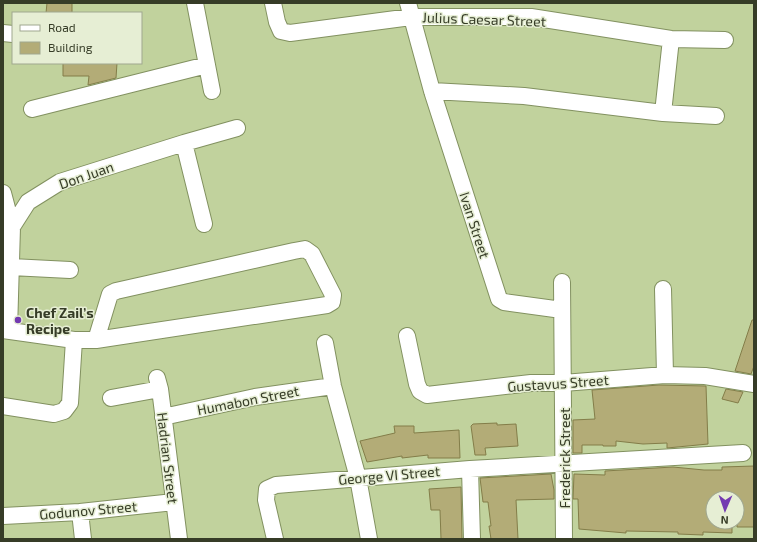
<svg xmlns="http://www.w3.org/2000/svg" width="757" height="542" font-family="'Exo 2',sans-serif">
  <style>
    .building { fill: #b3ac77; stroke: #837d49 }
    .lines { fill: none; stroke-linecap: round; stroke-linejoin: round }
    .minor-casing { stroke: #829160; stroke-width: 18 }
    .minor { stroke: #fff; stroke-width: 16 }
    .poi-dot { fill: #733ab1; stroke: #e6eed4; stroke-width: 1.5 }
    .labels { text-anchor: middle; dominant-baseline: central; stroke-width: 3; stroke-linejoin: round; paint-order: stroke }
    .street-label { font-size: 14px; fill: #363c27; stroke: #e6eed4 }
    .poi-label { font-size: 14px; font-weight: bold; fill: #363c27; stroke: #e6eed4; text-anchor: start }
  </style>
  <rect width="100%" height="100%" fill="#c1d29d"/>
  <path class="building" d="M 47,3 L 72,3 L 72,13 L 46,13 Z
    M 63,63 L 117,63 L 116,78 L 88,85 L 89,76 L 63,76 Z
    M 752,320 L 754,320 L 754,366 L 751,374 L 735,371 Z
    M 659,385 L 706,386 L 708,444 L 667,448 L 667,443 L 643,444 L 616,441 L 616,446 L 603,446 L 603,445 L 582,445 L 582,453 L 573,453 L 573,420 L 595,419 L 592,390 Z
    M 726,389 L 743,392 L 738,403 L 722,399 Z
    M 497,423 L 497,425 L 516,424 L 518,446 L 485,448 L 486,455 L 475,455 L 471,426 L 473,424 Z
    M 394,426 L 414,426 L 414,433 L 459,430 L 460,458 L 428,458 L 428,455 L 402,458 L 402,456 L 367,462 L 360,441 L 395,433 Z
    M 754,466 L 754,527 L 737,527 L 737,498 L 713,498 L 713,522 L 732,522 L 732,533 L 703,532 L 703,535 L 678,534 L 678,532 L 626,531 L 626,533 L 579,529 L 578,499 L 573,499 L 574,474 L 605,475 L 605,471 L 673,467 L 704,470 L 722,470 L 722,467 Z
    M 551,474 L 554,490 L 554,499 L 516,500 L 518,539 L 491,539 L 489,526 L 491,526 L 488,502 L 483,502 L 480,478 Z
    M 461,487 L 462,539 L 441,539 L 440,510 L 431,510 L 429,489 Z"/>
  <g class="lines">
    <g class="minor-casing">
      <path id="minor" d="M 195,3 L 212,91
        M 273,3 L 277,22 L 281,31 L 290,33 L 411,17 L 531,17 L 671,39 L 725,40
        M 408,3 L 432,91 L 499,299 L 504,302 L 562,310
        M 3,33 L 13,34
        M 432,91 L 524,96 L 663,113 L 716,116
        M 32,109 L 207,65
        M 663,113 L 671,39
        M 184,143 L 204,224
        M 3,193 L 12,227 L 9,331
        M 12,227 L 28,202 L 60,182 L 184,143 L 237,128
        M 11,267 L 70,270
        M 562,282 L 564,539
        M 663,289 L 665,375
        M 3,330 L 74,340 L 96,340 L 327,305 L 332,302 L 333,295 L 312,254 L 305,249 L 294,251 L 116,291 L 110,294 L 96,340
        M 407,336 L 417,384 L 420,391 L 427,395 L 531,383 L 563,383 L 665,375 L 705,376 L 754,384
        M 325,343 L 333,386 L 358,478 L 369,539
        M 157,378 L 160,389 L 179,539
        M 111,398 L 160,389
        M 3,406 L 54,414 L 64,411 L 70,403 L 74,340
        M 163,417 L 255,397 L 333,386
        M 470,469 L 472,539
        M 80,512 L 83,539
        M 3,516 L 80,512 L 174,502
        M 275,539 L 266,500 L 267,489 L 276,485 L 470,469 L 743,453"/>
    </g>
    <use href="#minor" class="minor"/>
  </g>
  <circle class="poi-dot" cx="18" cy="320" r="4"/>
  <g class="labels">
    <g class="street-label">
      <text transform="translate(484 19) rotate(2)">Julius Caesar Street</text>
      <text transform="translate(86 175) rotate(-19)">Don Juan</text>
      <text transform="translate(475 225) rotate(72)">Ivan Street</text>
      <text transform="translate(558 383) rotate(-4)">Gustavus Street</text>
      <text transform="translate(248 400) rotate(-11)">Humabon Street</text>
      <text transform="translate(168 458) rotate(83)">Hadrian Street</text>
      <text transform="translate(564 458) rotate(-90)">Frederick Street</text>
      <text transform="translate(389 475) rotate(-5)">George VI Street</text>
      <text transform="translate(88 510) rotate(-5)">Godunov Street</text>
    </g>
    <g class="poi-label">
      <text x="26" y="312">Chef Zail’s<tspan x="26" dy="16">Recipe</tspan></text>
    </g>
  </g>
  <rect width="757" height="542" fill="none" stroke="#363c27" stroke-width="8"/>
  <rect x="12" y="12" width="130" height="52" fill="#e6eed4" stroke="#a0a78f"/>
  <rect x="20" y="25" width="20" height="6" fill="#ffffff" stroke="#a0a78f"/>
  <text x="48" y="32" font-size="12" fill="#363c27">Road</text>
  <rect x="20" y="42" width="20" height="12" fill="#b3ac77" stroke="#a0a78f"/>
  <text x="48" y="52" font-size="12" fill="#363c27">Building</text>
  <g transform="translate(725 510) rotate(182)"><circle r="19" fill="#e6eed4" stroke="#a0a78f"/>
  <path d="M0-3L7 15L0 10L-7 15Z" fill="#733ab1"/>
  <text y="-6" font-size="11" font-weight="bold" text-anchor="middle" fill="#363c27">N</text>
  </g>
</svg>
